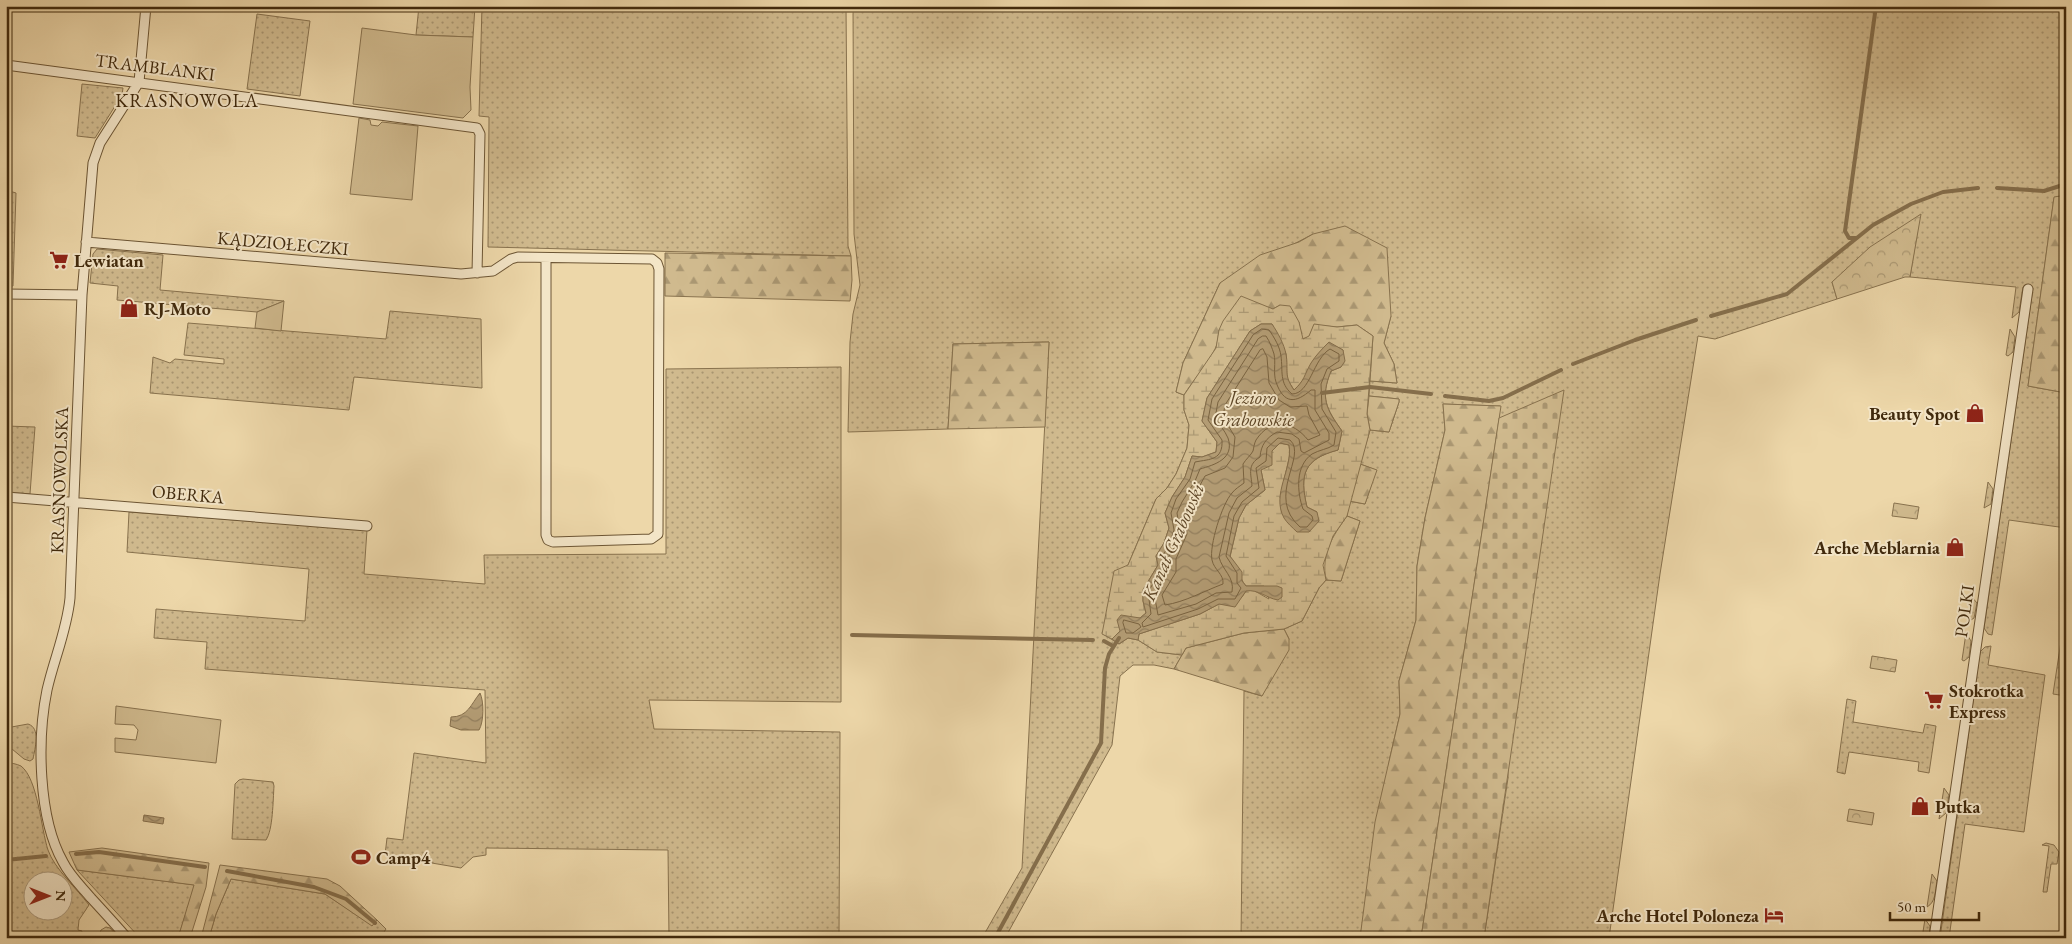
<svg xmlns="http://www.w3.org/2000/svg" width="2072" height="944" font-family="'EB Garamond',serif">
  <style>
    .grass { fill: url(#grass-dots); stroke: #88724e; fill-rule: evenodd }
    .forest { fill: url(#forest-firs); stroke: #88724e }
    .wetland { fill: url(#wetland-marsh); stroke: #88724e }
    .cemetery { fill: url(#cemetery-stones); stroke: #88724e }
    .park { fill: url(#park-crowns); stroke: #88724e }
    .garden { fill: #d0ba8e; stroke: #88724e }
    .water { fill: url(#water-waves); stroke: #856e4b }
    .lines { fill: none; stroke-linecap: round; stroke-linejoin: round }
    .shore { stroke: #7a6340; stroke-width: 1 }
    .stream { stroke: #856e4b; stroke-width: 4 }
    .street-casing { stroke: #6c5534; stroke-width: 11 }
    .street { stroke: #f3e5c7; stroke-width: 9 }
    .labels { text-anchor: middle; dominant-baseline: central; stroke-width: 4; stroke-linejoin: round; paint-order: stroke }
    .street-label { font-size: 18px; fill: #412a0d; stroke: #f3e5c7 }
    .poi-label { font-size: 18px; font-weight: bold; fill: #412a0d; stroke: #f3e5c7; text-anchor: start }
    .neighbourhood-label { font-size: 19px; letter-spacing: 1px; fill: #412a0d; stroke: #f3e5c7 }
    .water-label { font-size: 19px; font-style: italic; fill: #5e4627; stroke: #f3e5c7 }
  </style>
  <defs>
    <pattern id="grass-dots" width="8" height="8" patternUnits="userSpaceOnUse" patternTransform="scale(1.25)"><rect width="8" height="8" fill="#d0ba8e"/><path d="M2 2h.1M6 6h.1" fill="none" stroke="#aa9772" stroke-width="1.8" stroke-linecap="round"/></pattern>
    <pattern id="forest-firs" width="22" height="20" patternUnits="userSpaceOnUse" patternTransform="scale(1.25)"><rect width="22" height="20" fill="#d0ba8e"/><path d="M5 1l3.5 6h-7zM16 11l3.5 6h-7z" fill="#aa9772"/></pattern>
    <pattern id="wetland-marsh" width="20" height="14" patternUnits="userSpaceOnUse" patternTransform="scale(1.25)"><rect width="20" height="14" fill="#d0ba8e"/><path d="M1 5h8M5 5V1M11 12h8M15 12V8" fill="none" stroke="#aa9772"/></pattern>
    <pattern id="cemetery-stones" width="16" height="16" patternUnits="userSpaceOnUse" patternTransform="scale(1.25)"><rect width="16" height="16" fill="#d0ba8e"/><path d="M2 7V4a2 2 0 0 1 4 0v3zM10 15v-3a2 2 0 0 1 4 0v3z" fill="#aa9772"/></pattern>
    <pattern id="park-crowns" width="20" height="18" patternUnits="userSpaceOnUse" patternTransform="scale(1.25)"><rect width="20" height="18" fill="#d0ba8e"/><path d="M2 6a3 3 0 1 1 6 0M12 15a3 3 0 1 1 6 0" fill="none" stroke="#aa9772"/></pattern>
    <pattern id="water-waves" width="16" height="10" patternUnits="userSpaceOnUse" patternTransform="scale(1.25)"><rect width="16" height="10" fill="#b39c74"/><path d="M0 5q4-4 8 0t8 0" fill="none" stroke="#937f5e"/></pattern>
  </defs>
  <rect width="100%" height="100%" fill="#edd7a9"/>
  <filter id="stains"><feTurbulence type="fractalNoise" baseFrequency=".004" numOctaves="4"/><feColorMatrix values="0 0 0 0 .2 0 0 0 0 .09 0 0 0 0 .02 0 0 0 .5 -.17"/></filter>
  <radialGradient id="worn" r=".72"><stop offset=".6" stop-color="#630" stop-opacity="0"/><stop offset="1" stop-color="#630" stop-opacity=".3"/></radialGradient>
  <path class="grass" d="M 419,6 L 475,6 L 473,37 L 416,35 Z
    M 482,6 L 846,6 L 848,246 L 851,256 L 488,247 L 489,117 L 479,116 Z
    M 853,6 L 2045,6 L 2066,9 L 2066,130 L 2060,172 L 2066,172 L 2066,195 L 2054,198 L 2028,386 L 2066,393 L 2066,528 L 2009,520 L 1992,635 L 1988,634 L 1984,628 L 2033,288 L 2023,287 L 2019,312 L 2012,318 L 2016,287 L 1910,277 L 1920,215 L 1832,282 L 1837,299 L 1715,339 L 1698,336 L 1660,574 L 1609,938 L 1484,938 L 1508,778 L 1504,420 L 1499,418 L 1500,406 L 1443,404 L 1445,430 L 1425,518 L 1417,566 L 1416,620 L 1399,681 L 1400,714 L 1390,757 L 1360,938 L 1241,938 L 1244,691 L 1262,696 L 1289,639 L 1284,629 L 1302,621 L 1319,588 L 1326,580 L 1341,581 L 1360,521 L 1347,516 L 1349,501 L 1365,504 L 1376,470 L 1360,464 L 1370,430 L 1389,432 L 1399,402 L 1399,399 L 1369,396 L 1370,381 L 1397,383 L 1394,364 L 1384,343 L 1391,316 L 1313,234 L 1220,283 L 1183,363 L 1176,392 L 1184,395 L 1184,410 L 1189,425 L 1187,448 L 1176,474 L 1167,488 L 1156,499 L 1128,565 L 1103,634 L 1119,644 L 1128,638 L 1138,640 L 1157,652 L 1182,655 L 1174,669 L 1154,665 L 1133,665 L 1120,676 L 1112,745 L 1005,938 L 982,938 L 1022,868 L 1049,342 L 953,344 L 948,429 L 848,432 L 850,342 L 853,314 L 860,285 L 854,234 Z
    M 257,14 L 310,21 L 300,96 L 247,89 Z
    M 82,84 L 123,88 L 122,95 L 95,138 L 77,136 Z
    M 6,190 L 16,193 L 13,286 L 6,286 Z
    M 97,249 L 163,255 L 160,290 L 284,301 L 257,312 L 117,300 L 118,286 L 90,283 L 93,254 Z
    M 390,311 L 481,319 L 482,388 L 354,377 L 349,410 L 150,393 L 153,357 L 170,363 L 175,359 L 224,364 L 224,359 L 184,355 L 188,323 L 386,339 Z
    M 2010,329 L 2015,337 L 2013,352 L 2008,356 L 2006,355 Z
    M 841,367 L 841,702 L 649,700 L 654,729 L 840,732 L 839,938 L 669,938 L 668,850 L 486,848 L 486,855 L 473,857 L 461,868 L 385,855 L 387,838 L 403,840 L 414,753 L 486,763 L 485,690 L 205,669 L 207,642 L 154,638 L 156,609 L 305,621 L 309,569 L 127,552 L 129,512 L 367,530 L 364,574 L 485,584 L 484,555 L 666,554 L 666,369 Z
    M 6,426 L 35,427 L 30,494 L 6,492 Z
    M 1988,482 L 1993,489 L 1991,504 L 1984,508 Z
    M 1971,596 L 1977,603 L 1974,618 L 1968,622 Z
    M 2066,608 L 2066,696 L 2053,694 Z
    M 1966,633 L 1971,641 L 1969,657 L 1964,661 L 1962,660 Z
    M 1991,646 L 1988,665 L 2045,675 L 2024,832 L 1965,824 L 1949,938 L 1940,938 L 1980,652 L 1985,647 Z
    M 1847,699 L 1856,701 L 1853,722 L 1923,733 L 1925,724 L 1936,726 L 1929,773 L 1918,771 L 1919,762 L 1849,752 L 1845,774 L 1837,772 Z
    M 28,724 C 41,728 35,748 33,759 L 30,761 L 24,759 L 6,744 L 6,728 Z
    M 6,762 C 11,763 17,764 21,766 C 38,779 41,829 48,850 C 54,868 77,889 89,905 L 79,920 L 78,930 L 82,931 L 81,938 L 6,938 L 6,920 L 9,914 L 6,908 ZM 32,882 L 62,882 L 62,912 L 32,912 Z
    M 243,779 L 273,782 L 274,786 C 273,800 273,830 266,840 L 232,839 L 235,784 L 239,780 Z
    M 1944,788 L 1949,795 L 1946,813 L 1939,819 Z
    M 2046,843 L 2054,845 L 2059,852 L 2057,864 L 2051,864 L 2047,892 L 2043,892 L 2049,846 L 2042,845 Z
    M 77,870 L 195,885 L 178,938 L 140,938 Z
    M 1932,874 L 1937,881 C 1935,891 1936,902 1927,907 Z
    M 231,879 L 325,894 L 372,925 L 377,920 L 386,929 L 380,938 L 209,938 L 216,914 Z
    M 1925,919 L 1930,926 L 1929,938 L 1922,938 Z
    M 106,927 L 110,928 L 119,938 L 98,938 L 101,930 Z"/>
  <path class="forest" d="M 2066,130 L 2066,172 L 2060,173 Z
    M 2066,195 L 2066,393 L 2028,386 L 2054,197 Z
    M 1345,226 L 1387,248 L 1391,316 L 1384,343 L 1394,364 L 1397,383 L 1370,381 L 1373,336 L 1357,325 L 1337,327 L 1314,325 L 1309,337 L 1302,339 L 1299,322 L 1280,305 L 1273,309 L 1257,304 L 1219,330 C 1218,336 1218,344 1215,349 C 1207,366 1193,380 1184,395 L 1176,392 L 1183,363 L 1220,283 L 1260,255 L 1299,242 L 1313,234 Z
    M 665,253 L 851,256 L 852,280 L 850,301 L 665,296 Z
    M 1049,342 L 1045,427 L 948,429 L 953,344 Z
    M 1369,396 L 1399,399 L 1399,402 L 1389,432 L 1370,430 L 1367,414 Z
    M 1443,404 L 1501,406 L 1421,938 L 1360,938 L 1375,822 L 1400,714 L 1399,681 L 1416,620 L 1417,566 L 1425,518 L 1445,430 Z
    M 1360,464 L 1377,470 L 1365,504 L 1349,501 Z
    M 1347,516 L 1360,521 L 1341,581 L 1326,580 C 1321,554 1332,537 1347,516 Z
    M 1284,629 L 1289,639 L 1289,650 L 1262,696 L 1174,669 L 1186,648 L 1244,633 Z
    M 102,848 L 209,863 L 206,887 L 190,938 L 178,938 L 194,885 L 77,870 L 69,852 Z
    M 220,865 L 327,879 L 340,886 L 377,920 L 372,926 L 325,894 L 231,879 L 216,914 L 209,938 L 201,938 Z"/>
  <path class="wetland" d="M 1241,296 L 1273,309 L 1280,305 L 1290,306 L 1299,322 L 1303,339 L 1309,336 L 1314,324 L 1337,327 L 1357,325 L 1373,336 L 1367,414 L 1370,430 L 1347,516 L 1333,536 L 1323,565 L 1326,580 L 1319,588 L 1302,621 L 1284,629 L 1244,633 L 1186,648 L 1182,655 L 1157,652 L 1138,640 L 1139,634 L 1200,614 L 1219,604 L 1228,604 L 1242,597 L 1246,591 L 1253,590 L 1269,599 L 1264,586 L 1246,586 C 1239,578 1238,566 1230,557 L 1239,518 L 1246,505 L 1265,490 L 1261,470 L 1272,451 L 1280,443 L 1289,445 L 1290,454 L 1280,498 L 1317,512 L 1307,507 C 1299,474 1304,459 1338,450 L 1342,431 C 1326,408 1320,398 1331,371 L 1341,367 L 1343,350 L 1329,343 C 1310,359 1311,375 1294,390 L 1287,379 L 1286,354 L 1272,324 L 1261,324 L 1250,331 L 1207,398 L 1202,421 L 1217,442 L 1216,452 L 1202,457 L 1192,456 L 1185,477 L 1172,497 L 1165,513 L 1169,528 L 1164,543 L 1156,556 L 1158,565 L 1143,590 L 1143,601 L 1146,613 L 1140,618 L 1135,619 L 1112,639 L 1102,634 L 1114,571 L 1128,565 L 1156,499 L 1167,488 L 1176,474 L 1187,448 L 1189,425 L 1184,410 L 1184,395 L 1216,348 L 1219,330 L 1223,321 Z"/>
  <path class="cemetery" d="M 1564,390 L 1484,938 L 1421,938 L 1499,418 Z"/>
  <path class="park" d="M 1921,214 L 1910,277 L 1905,277 L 1837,299 L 1832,282 L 1870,247 Z
    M 1894,503 L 1919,507 L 1917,519 L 1892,516 Z
    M 1872,656 L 1897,660 L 1895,672 L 1870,668 Z
    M 1849,809 L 1874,813 L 1872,825 L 1847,821 Z"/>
  <path class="garden" d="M 362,28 L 416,35 L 473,37 L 470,87 L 471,110 L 463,118 L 353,104 Z
    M 359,118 L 370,120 L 371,125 L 378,126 L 382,122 L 418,126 L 412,200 L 350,194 Z
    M 284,301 L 281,331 L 255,328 L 257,312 Z
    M 116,706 L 221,720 L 216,763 L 115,752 L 115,738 L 136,740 L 138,730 L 134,725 L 115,724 Z"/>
  <path class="water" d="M 1261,324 L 1272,324 C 1278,333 1284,344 1286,354 C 1289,371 1283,374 1294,390 C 1305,380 1304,375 1311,363 C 1316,355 1322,349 1329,342 L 1343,350 L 1345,361 L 1341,367 L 1331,371 C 1320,398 1326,409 1342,431 L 1338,450 C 1304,459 1299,474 1307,507 L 1317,512 L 1319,521 L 1309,532 L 1297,532 C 1293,528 1287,523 1284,518 C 1271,494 1293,469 1289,445 L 1280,443 L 1272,451 L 1272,465 L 1261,470 L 1265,490 L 1246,505 L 1239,518 L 1230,556 L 1242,572 L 1242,581 L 1246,586 L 1277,586 L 1282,588 L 1282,597 L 1278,600 C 1266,598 1258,589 1246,591 L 1235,607 L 1219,604 L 1200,614 L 1139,634 L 1138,640 L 1128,638 L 1119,644 L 1112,639 L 1120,631 L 1117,620 L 1121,615 L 1140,618 L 1146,613 L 1143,601 L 1143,590 L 1158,565 L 1156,556 L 1164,543 L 1169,528 L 1165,513 L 1172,497 L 1185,477 L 1192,456 L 1202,457 L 1216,452 L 1217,442 L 1202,421 L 1207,398 L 1250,331 Z
    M 480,693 C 484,701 484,722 479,730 L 461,730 L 450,726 L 451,717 C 468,717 471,704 480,693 Z
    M 144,815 L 164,818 L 163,824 L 143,821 Z"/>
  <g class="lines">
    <path class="shore" d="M 1262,329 L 1269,330 C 1274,337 1280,347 1281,356 C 1283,371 1279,383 1292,394 C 1310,394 1313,359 1330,349 L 1339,354 L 1339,361 L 1327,369 L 1321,384 L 1322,409 L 1336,432 L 1334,445 C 1328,449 1319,450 1312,454 C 1295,466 1297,492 1303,509 L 1312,516 L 1313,520 L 1307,527 L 1300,527 C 1265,496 1308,456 1290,440 L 1278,438 L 1267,448 L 1266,461 L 1256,468 L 1259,488 L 1242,502 L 1234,516 L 1226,556 L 1237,573 L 1237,583 L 1241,588 L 1235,599 L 1218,599 L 1198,609 L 1143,627 L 1142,623 L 1151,614 L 1148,592 L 1163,567 L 1162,557 L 1169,545 L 1174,530 L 1171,513 L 1176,499 L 1190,479 L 1195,462 C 1211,459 1223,460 1222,440 L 1208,420 L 1212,399 L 1253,335 Z
      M 1263,336 L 1266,336 C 1270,342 1272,348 1274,354 C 1276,363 1273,373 1276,382 C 1284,405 1296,403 1311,390 L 1315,390 L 1315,410 L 1329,433 L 1329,440 L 1304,453 L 1301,451 L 1299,439 L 1292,434 L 1277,432 C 1266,438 1261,445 1260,457 C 1247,465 1251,473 1252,486 L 1237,498 L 1229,513 L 1219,557 C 1222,570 1235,577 1232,592 L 1216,593 L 1196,604 L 1158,615 L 1154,593 L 1169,569 L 1168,558 L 1174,548 L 1180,531 L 1177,513 L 1182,502 L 1195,481 L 1200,469 C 1214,465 1235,459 1228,438 C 1225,431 1219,424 1215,418 L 1218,402 L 1258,339 Z
      M 1263,349 L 1267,357 L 1269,383 L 1279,400 L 1290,407 L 1307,406 L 1309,415 L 1320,435 L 1308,440 C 1293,421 1271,417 1256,440 C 1254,444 1254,447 1253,451 C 1251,455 1246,459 1243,464 L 1244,483 C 1240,486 1235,489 1232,493 C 1222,504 1209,546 1212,560 C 1214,570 1224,574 1223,584 C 1204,591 1185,602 1165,605 L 1162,595 L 1176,572 L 1176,559 L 1187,534 L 1185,513 L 1205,476 L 1225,468 L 1233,457 L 1235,437 L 1223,417 L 1225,405 L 1260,350 Z
      M 1124,620 L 1139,624 L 1141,627 L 1133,633 L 1126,633 L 1123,623 Z"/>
    <path class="stream" d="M 1997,188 L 2044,191 L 2066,184
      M 1856,238 L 1849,238 L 1845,231 L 1876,6
      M 1711,316 L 1787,294 L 1873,225 L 1911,204 L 1943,192 L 1978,188
      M 1573,364 L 1635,340 L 1696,320
      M 1322,393 L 1370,387 L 1431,394
      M 1445,396 L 1489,401 L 1503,398 L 1561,370
      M 852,635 L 1093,640
      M 1104,641 L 1113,646
      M 76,854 L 99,852 L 205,867
      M 6,860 L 46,856
      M 227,871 L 314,887 L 346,899 L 375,923
      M 995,938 L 1101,743 L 1105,668 L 1109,654 L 1119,638"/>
    <g class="street-casing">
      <path id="street" d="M 6,65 L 477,128 L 480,134 L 477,273
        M 86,242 L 461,274 L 493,271 L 511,259 L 518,257 L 652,259 L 657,263 L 659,269 L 658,534 L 651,539 L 553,542 L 548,540 L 546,535 L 546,258
        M 6,294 L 82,295
        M 6,497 L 367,526
        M 127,938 C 115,924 103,911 91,898 C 81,886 70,876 63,862 C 38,818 37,739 47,690 C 54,659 67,630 70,598 L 82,295 L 93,163 L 100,143 L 139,82 L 146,6
        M 1934,938 L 2028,289"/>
    </g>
    <use href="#street" class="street"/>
  </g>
  <defs>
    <g id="supermarket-bare" transform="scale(1.5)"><path d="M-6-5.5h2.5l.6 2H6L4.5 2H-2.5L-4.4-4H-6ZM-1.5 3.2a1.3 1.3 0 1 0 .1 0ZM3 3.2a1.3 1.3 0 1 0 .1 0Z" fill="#8f2418" stroke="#f3e5c7" stroke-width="2.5" paint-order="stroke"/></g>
    <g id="shop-bare" transform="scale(1.5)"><path d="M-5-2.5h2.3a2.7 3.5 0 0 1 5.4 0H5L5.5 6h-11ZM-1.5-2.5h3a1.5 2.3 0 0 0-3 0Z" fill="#8f2418" stroke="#f3e5c7" stroke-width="2.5" paint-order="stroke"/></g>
    <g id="stadium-bare" transform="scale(1.5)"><path d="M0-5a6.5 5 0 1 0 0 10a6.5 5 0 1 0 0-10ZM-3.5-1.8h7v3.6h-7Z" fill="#8f2418" stroke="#f3e5c7" stroke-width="2.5" paint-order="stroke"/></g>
    <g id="hotel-bare" transform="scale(1.5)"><path d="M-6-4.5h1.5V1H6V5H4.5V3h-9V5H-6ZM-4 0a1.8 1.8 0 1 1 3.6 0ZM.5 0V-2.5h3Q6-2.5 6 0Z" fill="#8f2418" stroke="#f3e5c7" stroke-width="2.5" paint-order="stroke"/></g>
  </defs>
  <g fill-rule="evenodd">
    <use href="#supermarket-bare" x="59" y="260"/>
    <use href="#shop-bare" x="129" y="308"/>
    <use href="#shop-bare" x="1975" y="413"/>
    <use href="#shop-bare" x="1955" y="547"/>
    <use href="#supermarket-bare" x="1934" y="700"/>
    <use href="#shop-bare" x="1920" y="806"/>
    <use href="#stadium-bare" x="361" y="857"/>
    <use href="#hotel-bare" x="1774" y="915"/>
  </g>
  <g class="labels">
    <g class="street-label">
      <text transform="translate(155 67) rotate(7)">TRAMBLANKI</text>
      <text transform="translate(283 243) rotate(5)">KĄDZIOŁECZKI</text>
      <text transform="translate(59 480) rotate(-88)">KRASNOWOLSKA</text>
      <text transform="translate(188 494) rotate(5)">OBERKA</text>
      <text transform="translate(1964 611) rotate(-82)">POLKI</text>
    </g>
    <g class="poi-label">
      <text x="74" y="260">Lewiatan</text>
      <text x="144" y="308">RJ-Moto</text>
      <text x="1960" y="413" text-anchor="end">Beauty Spot</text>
      <text x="1940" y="547" text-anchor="end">Arche Meblarnia</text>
      <text x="1949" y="690">Stokrotka<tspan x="1949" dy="21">Express</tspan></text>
      <text x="1935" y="806">Putka</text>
      <text x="376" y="857">Camp4</text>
      <text x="1759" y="915" text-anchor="end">Arche Hotel Poloneza</text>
    </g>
    <g class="neighbourhood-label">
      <text x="187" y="100">KRASNOWOLA</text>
    </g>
    <g class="water-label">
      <text x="1253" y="397">Jezioro<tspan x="1253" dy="22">Grabowskie</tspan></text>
      <text transform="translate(1173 542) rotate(-66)">Kanał Grabowski</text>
    </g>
  </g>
  <rect width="2072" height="944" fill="none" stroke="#edd7a9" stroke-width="25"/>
  <rect x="8" y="8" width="2057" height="929" fill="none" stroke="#412a0d" stroke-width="2.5"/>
  <rect x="12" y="12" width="2047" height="919" fill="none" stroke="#412a0d"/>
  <g transform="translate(48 896) rotate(90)"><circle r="24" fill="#f3e5c7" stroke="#ac9a7d"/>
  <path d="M0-4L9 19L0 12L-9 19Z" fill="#8f2418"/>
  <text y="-8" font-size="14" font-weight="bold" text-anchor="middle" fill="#412a0d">N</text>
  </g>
  <path d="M1890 912v8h89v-8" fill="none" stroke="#412a0d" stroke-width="2.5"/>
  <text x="1897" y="912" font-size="15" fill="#412a0d" stroke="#f3e5c7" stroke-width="4" paint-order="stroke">50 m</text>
  <rect width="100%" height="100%" filter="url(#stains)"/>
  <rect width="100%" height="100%" fill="url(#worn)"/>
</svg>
